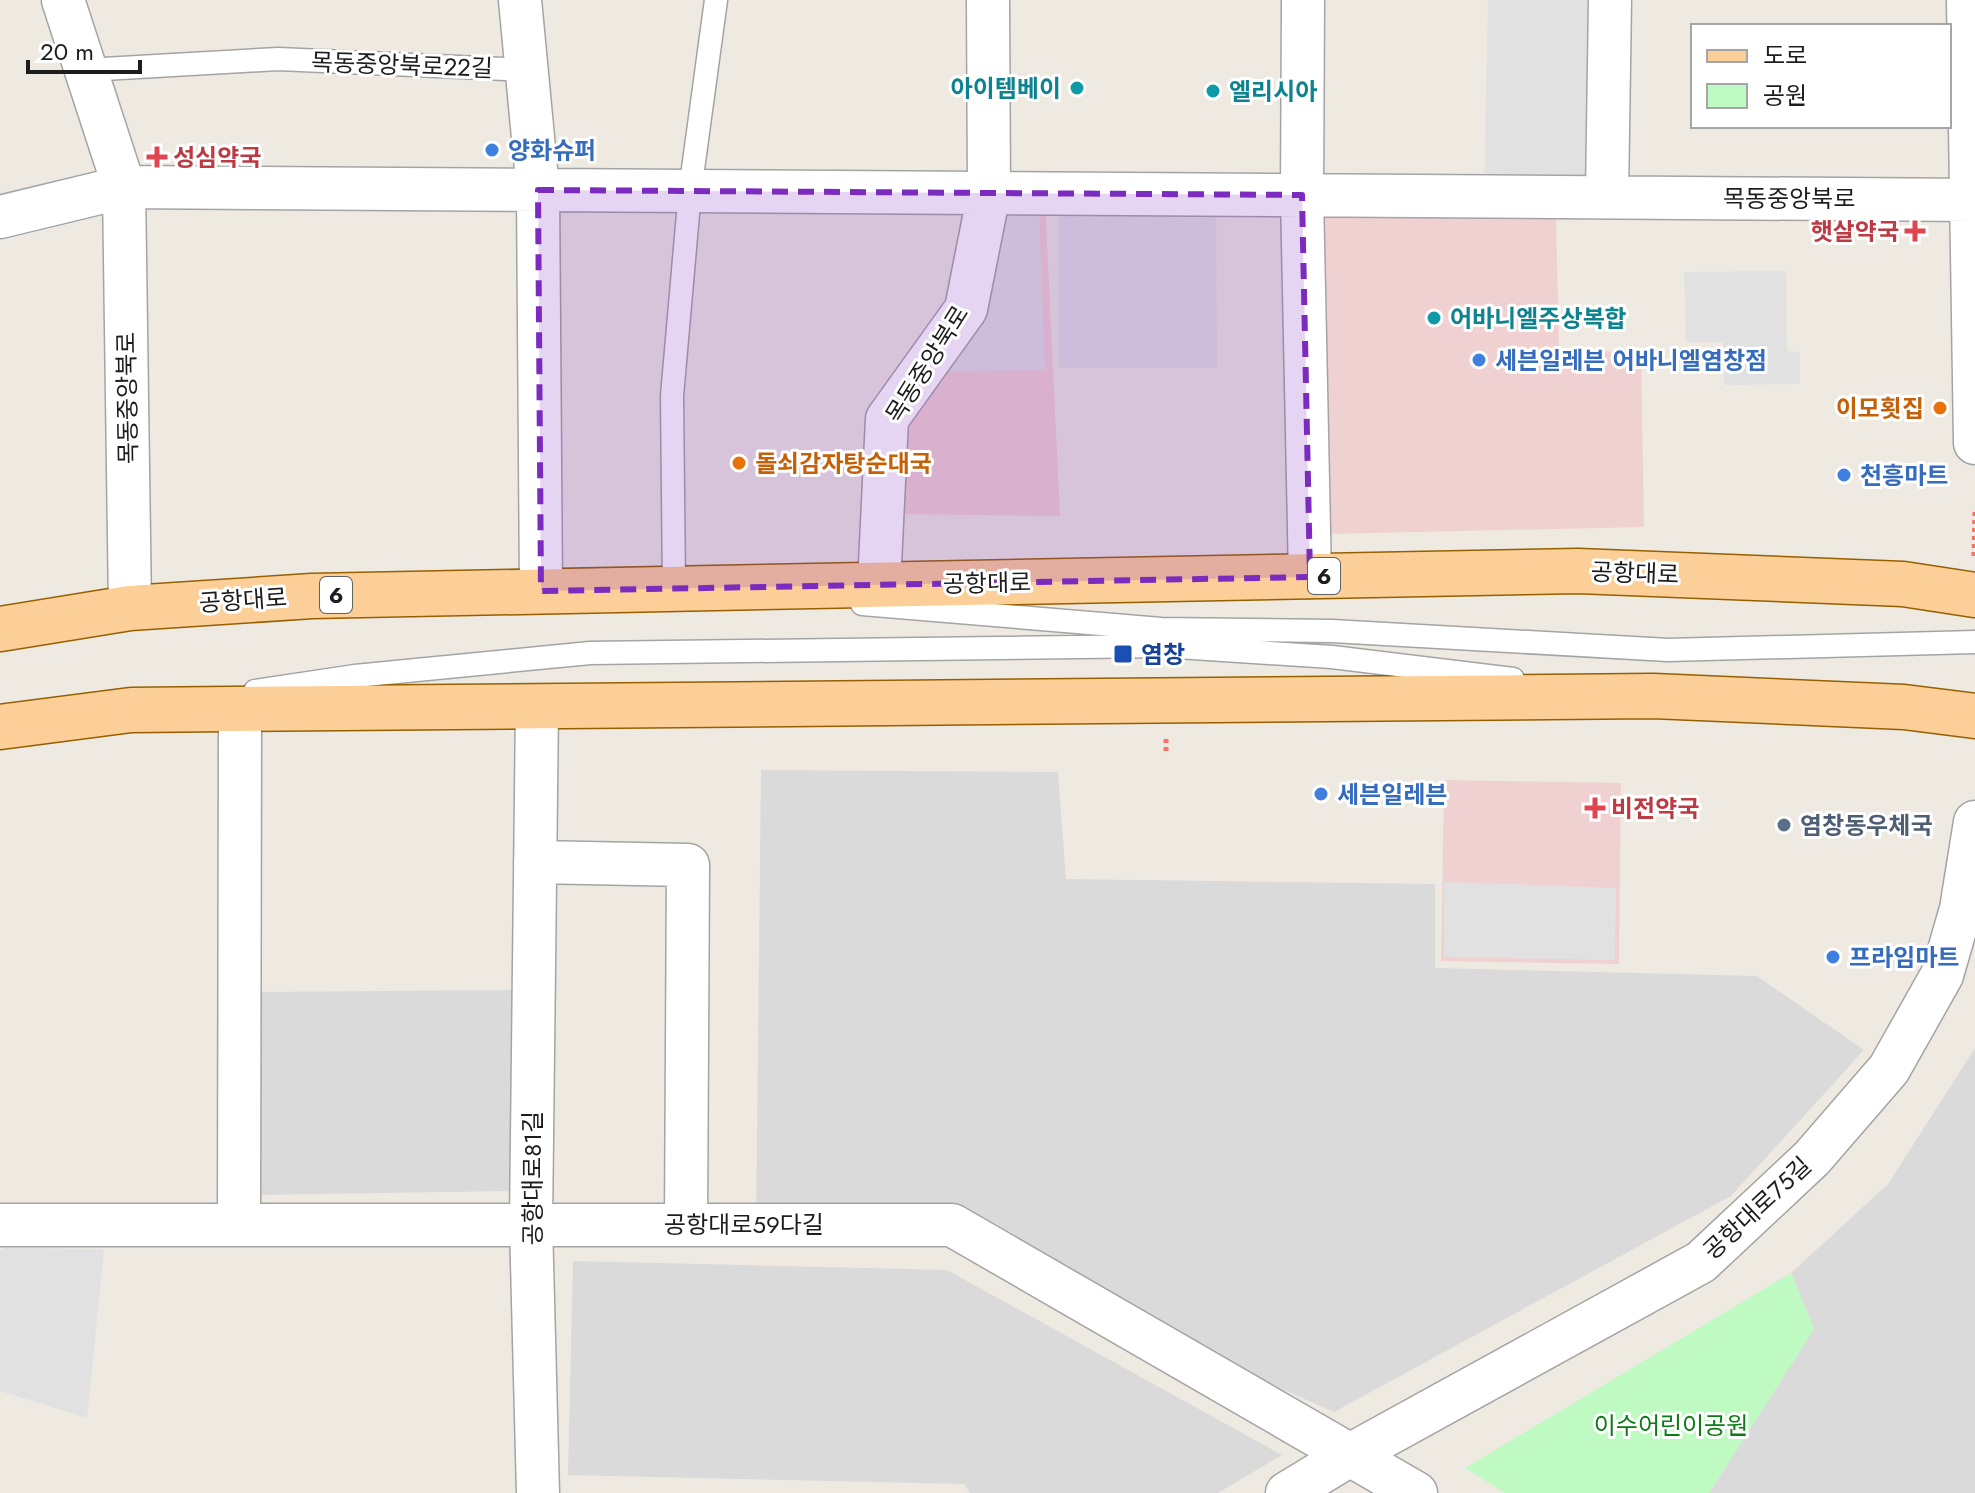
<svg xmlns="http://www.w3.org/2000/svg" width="1975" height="1493" font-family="Jost,'Noto Sans KR',sans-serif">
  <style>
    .residential { fill: #dbdada }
    .commercial { fill: #f0d1d1 }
    .park { fill: #befac1 }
    .parking { fill: #e1e1e1 }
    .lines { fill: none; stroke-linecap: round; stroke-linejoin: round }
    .service-casing { stroke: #a4a4a4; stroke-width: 25 }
    .minor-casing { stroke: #a4a4a4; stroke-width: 45 }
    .primary-casing { stroke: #966000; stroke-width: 47 }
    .path { stroke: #fc7165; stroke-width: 5; stroke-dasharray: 4 4; stroke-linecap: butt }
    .service { stroke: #fff; stroke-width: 22 }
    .minor { stroke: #fff; stroke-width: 42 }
    .primary { stroke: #fdcf98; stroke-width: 44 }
    .marked { fill: #7b2cbf; fill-opacity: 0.2; stroke: #7b2cbf; stroke-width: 6; stroke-dasharray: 16 10; stroke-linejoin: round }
    .culture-dot { fill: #0f9aa8; stroke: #fff; stroke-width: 3 }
    .shop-dot { fill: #3f7fe0; stroke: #fff; stroke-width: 3 }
    .health-dot { fill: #e0444e; stroke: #fff; stroke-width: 3 }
    .food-dot { fill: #e8710a; stroke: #fff; stroke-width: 3 }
    .transit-dot { fill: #1a4fb4; stroke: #fff; stroke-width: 3 }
    .service-dot { fill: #5c6f8a; stroke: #fff; stroke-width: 3 }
    .labels { text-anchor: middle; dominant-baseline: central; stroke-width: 6; stroke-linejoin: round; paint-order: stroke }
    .shield { fill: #fff; stroke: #616161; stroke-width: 2 }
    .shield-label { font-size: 22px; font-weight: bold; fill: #1d1d1d }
    .street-label { font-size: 24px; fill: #1d1d1d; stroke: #fff }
    .culture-label { font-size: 24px; font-weight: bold; fill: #0d838f; stroke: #fff; text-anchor: start }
    .shop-label { font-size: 24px; font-weight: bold; fill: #366cbe; stroke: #fff; text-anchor: start }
    .health-label { font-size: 24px; font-weight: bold; fill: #be3a42; stroke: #fff; text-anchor: start }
    .food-label { font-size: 24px; font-weight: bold; fill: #c56008; stroke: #fff; text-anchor: end }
    .transit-label { font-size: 24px; font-weight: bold; fill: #164399; stroke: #fff; text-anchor: start }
    .service-label { font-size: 24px; font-weight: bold; fill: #4e5e75; stroke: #fff; text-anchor: start }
    .park-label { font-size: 24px; fill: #097d10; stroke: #fff }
  </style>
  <rect width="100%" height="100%" fill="#eeeae2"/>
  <path class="residential" d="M 761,770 L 1058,772 L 1066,879 L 1435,884 L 1435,968 L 1757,976 L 1864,1050 L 1731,1196 L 1334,1412 L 1083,1301 L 952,1225 L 756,1224 Z
    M 514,990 L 517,1191 L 256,1195 L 254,992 Z
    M 1975,1048 L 1975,1493 L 1709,1493 L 1814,1329 L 1791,1273 L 1888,1184 Z
    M 573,1261 L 947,1270 L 1282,1455 L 1218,1493 L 970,1493 L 964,1484 L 568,1475 Z"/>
  <path class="commercial" d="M 1045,202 L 1060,516 L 897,514 L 897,423 Z
    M 1556,214 L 1559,352 L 1641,351 L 1644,527 L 1328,534 L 1322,218 Z
    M 1444,780 L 1621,783 L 1619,964 L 1441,961 Z"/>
  <path class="park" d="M 1791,1273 L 1814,1329 L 1709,1493 L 1505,1493 L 1465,1468 Z"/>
  <path class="parking" d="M 1488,0 L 1610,0 L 1607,196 L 1484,196 Z
    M 1004,210 L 1039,210 L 1045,370 L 943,372 Z
    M 1059,215 L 1216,215 L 1217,368 L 1059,368 Z
    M 1786,271 L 1787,351 L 1800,352 L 1800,384 L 1724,385 L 1723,342 L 1686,342 L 1684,272 Z
    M 1444,882 L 1616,888 L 1615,960 L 1444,957 Z
    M 4,1248 L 104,1249 L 87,1418 L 0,1391 L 0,1251 Z"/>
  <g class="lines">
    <g class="service-casing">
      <path id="service" d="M 86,70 L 278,59 L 527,70
        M 680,589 L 674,589 L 672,396 L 690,191 L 716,0
        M 862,604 L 1161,629 L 1332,631 L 1668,650 L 1975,642
        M 255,691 L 355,676 L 590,653 L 1162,646 L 1332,657 L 1513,679"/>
    </g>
    <g class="minor-casing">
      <path id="minor" d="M 63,0 L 124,187 L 130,608
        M 520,0 L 538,190 L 541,591
        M 1303,0 L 1302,195 L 1310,577
        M 1968,0 L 1975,443
        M 1607,196 L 1610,0
        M 0,217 L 124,187 L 1975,200
        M 879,585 L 887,419 L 966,309 L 989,193 L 988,0
        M 537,707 L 531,1224 L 538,1493
        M 535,862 L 688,865 L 686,1224
        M 239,1224 L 240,710
        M 0,1225 L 952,1225 L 1416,1493
        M 1287,1493 L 1350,1455 L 1701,1262 L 1812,1158 L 1889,1069 L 1942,975 L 1961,909 L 1975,822"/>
    </g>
    <g class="primary-casing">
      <path id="primary" d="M 0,629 L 130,608 L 312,596 L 1578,571 L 1903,584 L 1975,595
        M 0,727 L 131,710 L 1653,696 L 1904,707 L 1975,716"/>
    </g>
    <path class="path" d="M 1974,556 L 1975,509
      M 1166,739 L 1166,754"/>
    <use href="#service" class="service"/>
    <use href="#minor" class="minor"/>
    <use href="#primary" class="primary"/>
  </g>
  <path class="marked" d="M 538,190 L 1302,195 L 1310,577 L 541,591 Z"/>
  <g class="culture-dot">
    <circle cx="1077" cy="88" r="8"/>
    <circle cx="1213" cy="91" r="8"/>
    <circle cx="1434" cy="318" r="8"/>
  </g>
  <g class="shop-dot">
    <circle cx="492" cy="150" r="8"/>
    <circle cx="1479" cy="360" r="8"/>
    <circle cx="1844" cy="475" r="8"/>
    <circle cx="1321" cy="794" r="8"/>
    <circle cx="1833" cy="957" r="8"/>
  </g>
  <g class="health-dot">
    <path d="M153 145h8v8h8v8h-8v8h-8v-8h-8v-8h8z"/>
    <path d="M1911 219h8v8h8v8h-8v8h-8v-8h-8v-8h8z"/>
    <path d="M1591 796h8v8h8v8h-8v8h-8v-8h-8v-8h8z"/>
  </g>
  <g class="food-dot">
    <circle cx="1940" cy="408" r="8"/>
    <circle cx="739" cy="463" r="8"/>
  </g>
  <rect class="transit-dot" x="1113" y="644" width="20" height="20" rx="4"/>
  <circle class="service-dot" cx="1784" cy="825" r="8"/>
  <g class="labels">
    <g class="shield">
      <rect x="1308" y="558" width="32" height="36" rx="6"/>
      <rect x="320" y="577" width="32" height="36" rx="6"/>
    </g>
    <g class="shield-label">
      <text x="1324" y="576">6</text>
      <text x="336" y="595">6</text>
    </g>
    <g class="street-label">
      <text transform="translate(402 65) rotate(2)">목동중앙북로22길</text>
      <text x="1789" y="198">목동중앙북로</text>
      <text transform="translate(927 364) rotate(-58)">목동중앙북로</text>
      <text transform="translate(127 398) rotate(-91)">목동중앙북로</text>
      <text transform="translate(1635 573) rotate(2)">공항대로</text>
      <text transform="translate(987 583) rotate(-1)">공항대로</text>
      <text transform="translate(243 600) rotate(-4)">공항대로</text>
      <text transform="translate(532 1178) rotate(-90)">공항대로81길</text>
      <text transform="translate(1757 1208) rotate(-43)">공항대로75길</text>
      <text x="744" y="1224">공항대로59다길</text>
    </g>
    <g class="culture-label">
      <text x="1061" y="88" text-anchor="end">아이템베이</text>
      <text x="1229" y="91">엘리시아</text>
      <text x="1450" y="318">어바니엘주상복합</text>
    </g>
    <g class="shop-label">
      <text x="508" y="150">양화슈퍼</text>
      <text x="1495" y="360">세븐일레븐 어바니엘염창점</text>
      <text x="1860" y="475">천흥마트</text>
      <text x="1337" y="794">세븐일레븐</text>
      <text x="1849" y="957">프라임마트</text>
    </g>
    <g class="health-label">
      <text x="173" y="157">성심약국</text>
      <text x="1899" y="231" text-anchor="end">햇살약국</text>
      <text x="1611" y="808">비전약국</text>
    </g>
    <g class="food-label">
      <text x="1924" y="408">이모횟집</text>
      <text x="755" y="463" text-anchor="start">돌쇠감자탕순대국</text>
    </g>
    <g class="transit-label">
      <text x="1141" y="654">염창</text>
    </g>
    <g class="service-label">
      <text x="1800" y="825">염창동우체국</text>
    </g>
    <g class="park-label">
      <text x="1671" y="1425">이수어린이공원</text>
    </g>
  </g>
  <rect x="1691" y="24" width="260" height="104" fill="#ffffff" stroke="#a5a5a5" stroke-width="2"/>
  <rect x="1707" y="50" width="40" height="12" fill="#fdcf98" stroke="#a5a5a5" stroke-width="2"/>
  <text x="1763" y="64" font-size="24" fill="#1d1d1d">도로</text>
  <rect x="1707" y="84" width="40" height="24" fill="#befac1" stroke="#a5a5a5" stroke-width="2"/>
  <text x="1763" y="104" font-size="24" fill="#1d1d1d">공원</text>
  <path d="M28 60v12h112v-12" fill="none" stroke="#1d1d1d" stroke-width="4"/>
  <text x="40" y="60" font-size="24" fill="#1d1d1d" stroke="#ffffff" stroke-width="6" paint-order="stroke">20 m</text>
</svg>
